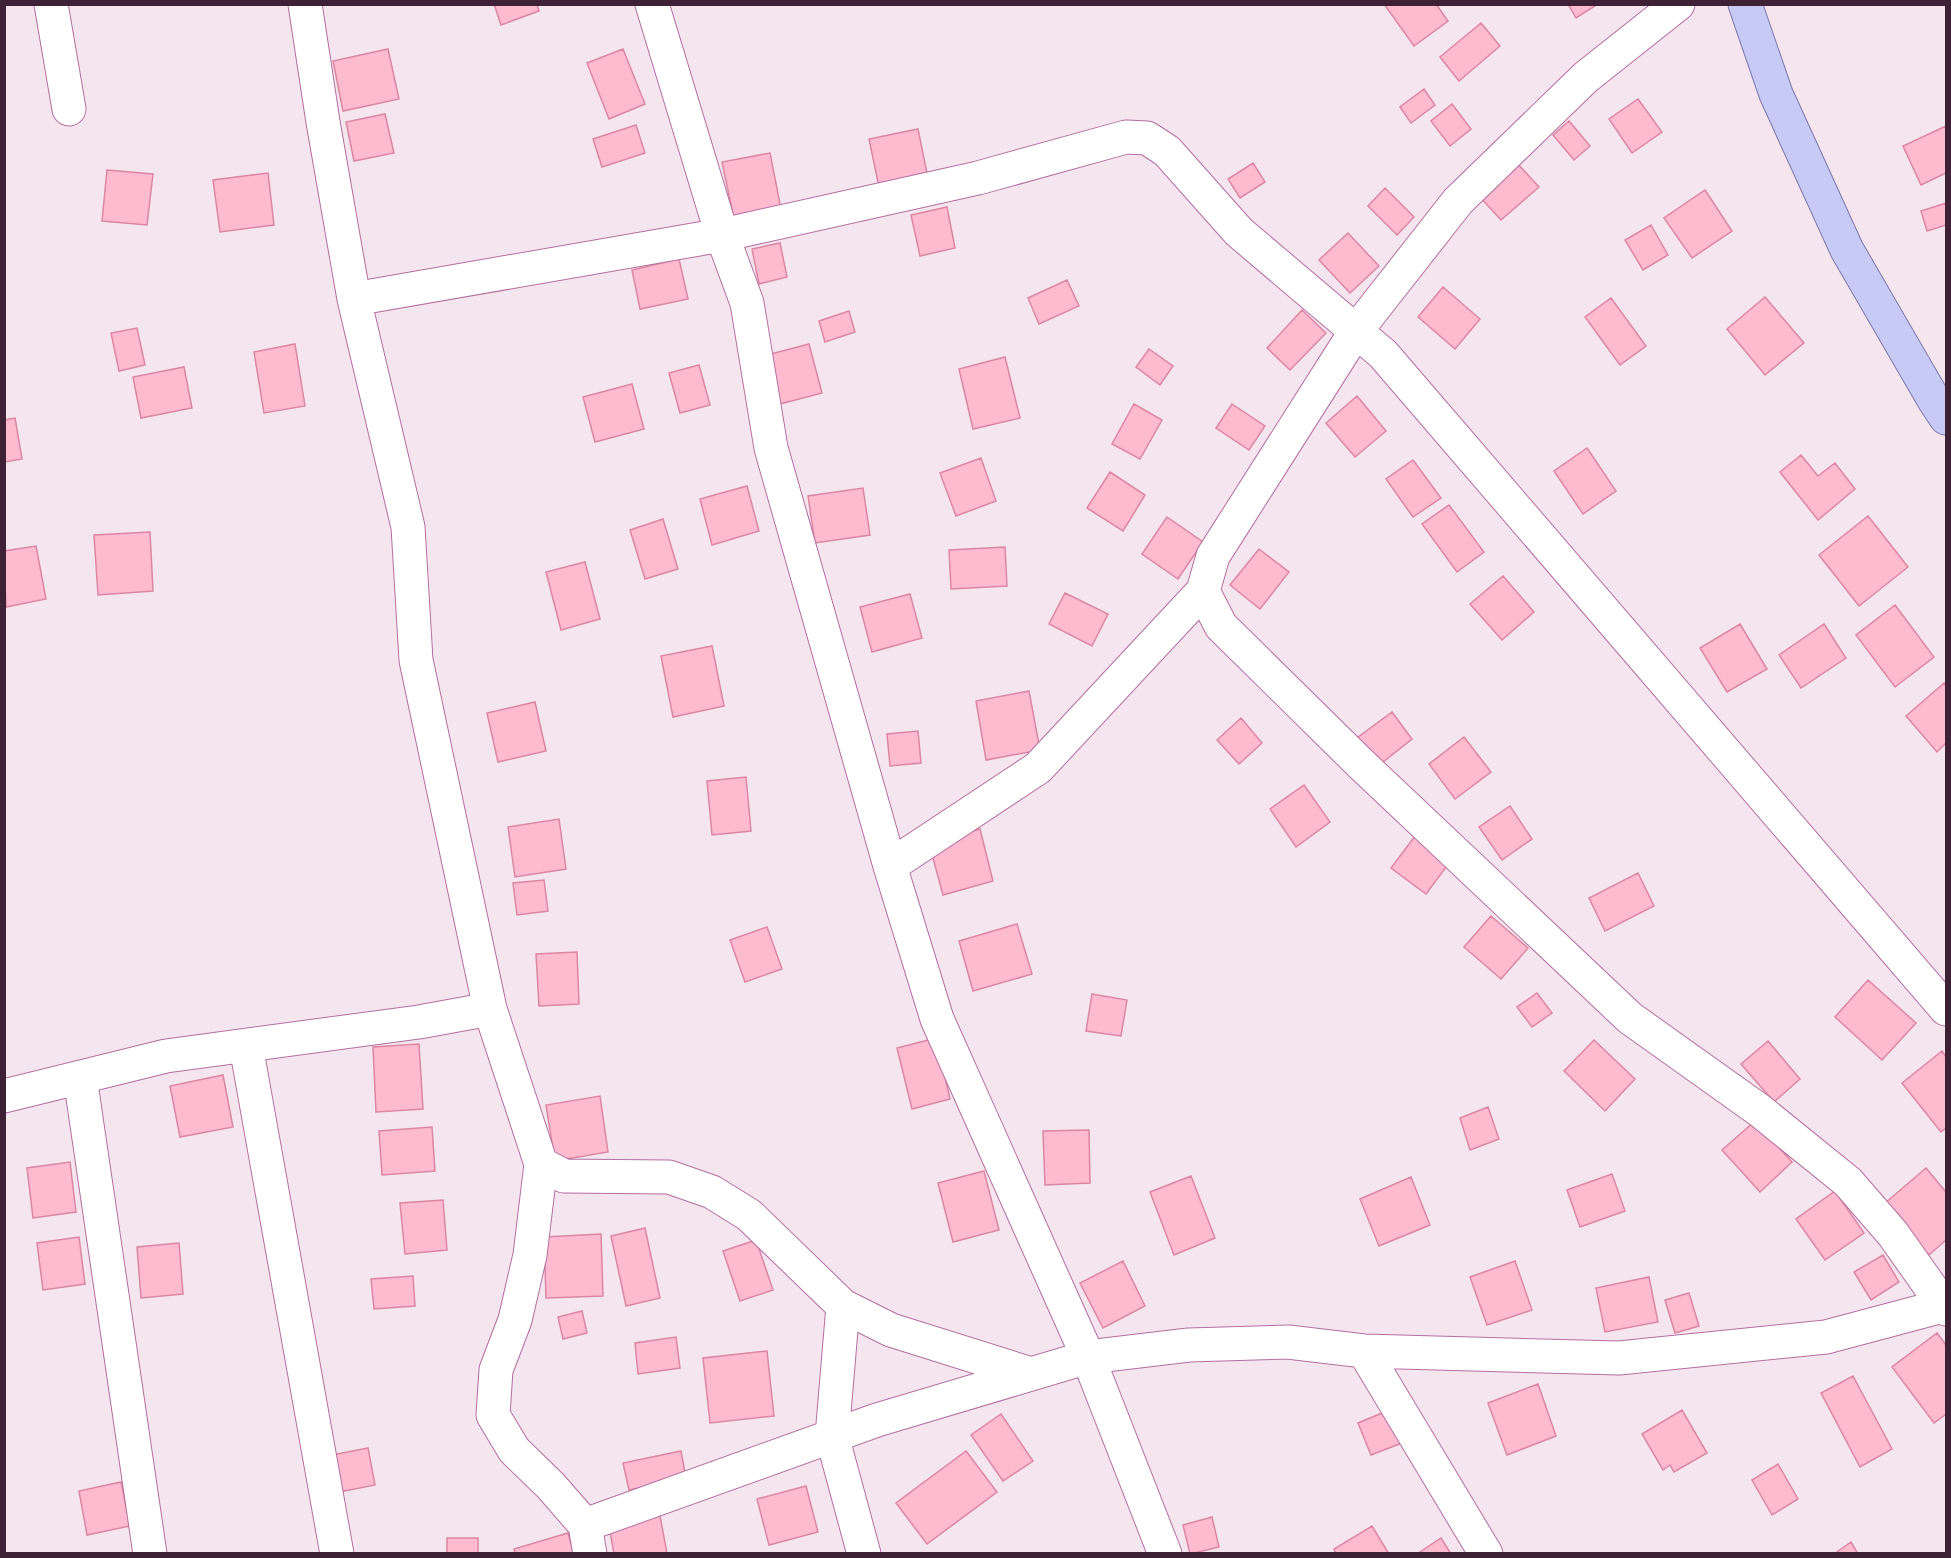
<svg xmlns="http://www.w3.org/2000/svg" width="1951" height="1558" font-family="Lora,serif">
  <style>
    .building { fill: #febbcf; stroke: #db86a2; stroke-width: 1.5 }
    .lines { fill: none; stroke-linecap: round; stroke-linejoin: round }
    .street-casing { stroke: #b46e9f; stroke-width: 35 }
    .primary-casing { stroke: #7e78ac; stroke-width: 35 }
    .street { stroke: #fff; stroke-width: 33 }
    .primary { stroke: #c6caf4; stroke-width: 33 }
  </style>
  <rect width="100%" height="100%" fill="#f5e5ef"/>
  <path class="building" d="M 494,4 L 537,4 L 539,11 L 501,25 Z
    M 1384,4 L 1436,4 L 1448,21 L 1414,46 Z
    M 1568,4 L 1598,4 L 1576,18 Z
    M 1481,23 L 1500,46 L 1459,81 L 1440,57 Z
    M 388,49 L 399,99 L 343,111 L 333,61 Z
    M 623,49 L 645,104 L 609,119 L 587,63 Z
    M 1424,89 L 1435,105 L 1411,123 L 1400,107 Z
    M 1638,99 L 1662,132 L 1632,153 L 1609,119 Z
    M 1452,104 L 1471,129 L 1450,146 L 1431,121 Z
    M 385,114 L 394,153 L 354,161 L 346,122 Z
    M 1569,121 L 1590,146 L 1574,160 L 1553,135 Z
    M 636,125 L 645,153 L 602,167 L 593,139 Z
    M 1946,126 L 1946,173 L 1921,185 L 1903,146 Z
    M 918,129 L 928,178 L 879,187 L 869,139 Z
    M 770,153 L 781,209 L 734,219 L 722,162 Z
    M 1516,162 L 1539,187 L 1501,220 L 1479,196 Z
    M 1253,163 L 1265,182 L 1240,198 L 1228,179 Z
    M 107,170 L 153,174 L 147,225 L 102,221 Z
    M 268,173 L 274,225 L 220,232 L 213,180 Z
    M 1385,188 L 1414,217 L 1397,235 L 1368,206 Z
    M 1705,190 L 1732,231 L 1692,258 L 1664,218 Z
    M 1946,203 L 1946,225 L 1927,231 L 1921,211 Z
    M 947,207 L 955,248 L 920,256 L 911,215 Z
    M 1651,225 L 1668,255 L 1643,270 L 1625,240 Z
    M 1348,233 L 1379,266 L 1350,293 L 1319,260 Z
    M 780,243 L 787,277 L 759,284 L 752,249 Z
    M 679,259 L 688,299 L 640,309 L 632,270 Z
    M 1067,280 L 1079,306 L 1039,324 L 1028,298 Z
    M 1443,287 L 1480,319 L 1455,349 L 1418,317 Z
    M 1765,297 L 1804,343 L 1765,375 L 1727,329 Z
    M 1611,298 L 1646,346 L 1620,365 L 1585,317 Z
    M 1302,310 L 1326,333 L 1290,370 L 1267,348 Z
    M 849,311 L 855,332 L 825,342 L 819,321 Z
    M 137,328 L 145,365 L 119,371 L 111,333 Z
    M 295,344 L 305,406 L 264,413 L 254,352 Z
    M 809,344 L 822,393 L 780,404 L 767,355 Z
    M 1149,349 L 1173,366 L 1160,385 L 1136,367 Z
    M 1005,357 L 1020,418 L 973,429 L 959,369 Z
    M 699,365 L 710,405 L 680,413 L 669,373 Z
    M 184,367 L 192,408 L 141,418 L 133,377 Z
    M 632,384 L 644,429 L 595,442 L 583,397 Z
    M 1357,396 L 1386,431 L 1355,457 L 1326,423 Z
    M 1134,404 L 1162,420 L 1140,459 L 1112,444 Z
    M 1232,404 L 1265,426 L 1249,450 L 1216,428 Z
    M 15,418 L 22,459 L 4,462 L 4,420 Z
    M 1587,448 L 1616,491 L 1583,514 L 1554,471 Z
    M 1801,455 L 1818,476 L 1835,463 L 1855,489 L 1818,520 L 1780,472 Z
    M 981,458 L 996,501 L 956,516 L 940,473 Z
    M 1413,460 L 1441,498 L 1413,517 L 1386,479 Z
    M 1110,472 L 1145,495 L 1123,531 L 1087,508 Z
    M 747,486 L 759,531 L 712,545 L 700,499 Z
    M 863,488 L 870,535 L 815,543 L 808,496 Z
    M 1449,505 L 1484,552 L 1457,572 L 1422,524 Z
    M 1868,516 L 1908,567 L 1859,606 L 1819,555 Z
    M 1167,517 L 1203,542 L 1178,579 L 1142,554 Z
    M 663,519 L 678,569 L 645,579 L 630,530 Z
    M 150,532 L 153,591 L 98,595 L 94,535 Z
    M 36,546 L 46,599 L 6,607 L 4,551 Z
    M 1005,547 L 1007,586 L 951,589 L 949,550 Z
    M 1259,549 L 1289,572 L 1260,609 L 1230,585 Z
    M 585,562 L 600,619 L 561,630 L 546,572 Z
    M 1503,576 L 1534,612 L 1502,640 L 1470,604 Z
    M 1065,593 L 1108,614 L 1092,646 L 1049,624 Z
    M 910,594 L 922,638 L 872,652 L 860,607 Z
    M 1895,605 L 1934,657 L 1895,687 L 1856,635 Z
    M 1740,624 L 1767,669 L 1727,692 L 1700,648 Z
    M 1824,624 L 1846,658 L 1801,688 L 1779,655 Z
    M 712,646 L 724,706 L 673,717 L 661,656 Z
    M 1944,683 L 1946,686 L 1946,743 L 1937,752 L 1906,716 Z
    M 1029,691 L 1040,750 L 986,760 L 976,701 Z
    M 535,702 L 546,751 L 498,762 L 487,713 Z
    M 1392,712 L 1412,739 L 1378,766 L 1357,738 Z
    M 1241,718 L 1262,743 L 1239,764 L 1217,740 Z
    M 918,731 L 921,763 L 890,766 L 887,734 Z
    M 1464,737 L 1491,772 L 1455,799 L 1429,764 Z
    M 746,777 L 751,831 L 712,835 L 707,781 Z
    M 1304,785 L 1330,822 L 1296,847 L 1270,809 Z
    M 1510,806 L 1532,839 L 1502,860 L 1479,827 Z
    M 559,819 L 566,869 L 515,877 L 508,827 Z
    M 980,829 L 993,881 L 943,895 L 929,843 Z
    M 1415,836 L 1450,862 L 1426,894 L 1391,868 Z
    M 1638,873 L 1654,906 L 1605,931 L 1589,898 Z
    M 544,880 L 548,911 L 517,915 L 513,883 Z
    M 1491,916 L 1528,948 L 1501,979 L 1464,947 Z
    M 1017,924 L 1032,974 L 973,991 L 959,941 Z
    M 767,927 L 782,969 L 745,982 L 730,940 Z
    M 577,952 L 579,1004 L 539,1006 L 536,954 Z
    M 1868,980 L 1916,1023 L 1882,1060 L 1835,1017 Z
    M 1537,993 L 1552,1013 L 1532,1027 L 1517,1007 Z
    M 1092,994 L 1127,1000 L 1121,1036 L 1086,1031 Z
    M 936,1038 L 950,1099 L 912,1109 L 897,1048 Z
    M 1594,1040 L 1635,1079 L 1605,1111 L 1564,1071 Z
    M 1768,1041 L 1800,1079 L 1774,1102 L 1741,1064 Z
    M 419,1044 L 423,1109 L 376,1112 L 373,1047 Z
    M 1942,1051 L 1946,1057 L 1946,1128 L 1941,1132 L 1902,1083 Z
    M 223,1075 L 233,1127 L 180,1137 L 170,1086 Z
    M 600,1096 L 608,1152 L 555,1161 L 546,1105 Z
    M 1488,1107 L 1499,1139 L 1470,1150 L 1460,1118 Z
    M 1755,1121 L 1792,1162 L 1760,1192 L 1722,1150 Z
    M 432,1127 L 435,1171 L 382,1175 L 379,1131 Z
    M 1089,1130 L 1090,1183 L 1045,1185 L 1043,1131 Z
    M 70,1162 L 76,1212 L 33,1218 L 27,1168 Z
    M 1926,1168 L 1946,1192 L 1946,1240 L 1929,1255 L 1884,1204 Z
    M 984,1171 L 999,1230 L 953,1242 L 938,1183 Z
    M 1612,1174 L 1625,1211 L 1580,1227 L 1567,1190 Z
    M 1191,1176 L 1215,1238 L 1174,1255 L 1150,1192 Z
    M 1411,1177 L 1430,1225 L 1379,1246 L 1360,1199 Z
    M 1835,1191 L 1864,1233 L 1825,1260 L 1796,1219 Z
    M 443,1200 L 447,1250 L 405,1254 L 400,1203 Z
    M 645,1228 L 660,1298 L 626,1306 L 611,1236 Z
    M 601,1234 L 603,1296 L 546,1298 L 544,1237 Z
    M 79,1237 L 85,1284 L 43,1290 L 37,1243 Z
    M 756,1240 L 773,1290 L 740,1301 L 723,1251 Z
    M 179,1243 L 183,1294 L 141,1298 L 137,1247 Z
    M 1883,1255 L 1899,1282 L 1871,1300 L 1854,1272 Z
    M 1123,1261 L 1145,1306 L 1103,1328 L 1080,1283 Z
    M 1515,1261 L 1532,1310 L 1487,1325 L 1470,1277 Z
    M 413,1276 L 415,1306 L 374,1309 L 371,1279 Z
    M 1649,1277 L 1658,1322 L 1605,1332 L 1596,1288 Z
    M 1689,1293 L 1699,1326 L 1675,1333 L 1665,1300 Z
    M 582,1311 L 587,1333 L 563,1339 L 558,1317 Z
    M 1937,1333 L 1946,1345 L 1946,1414 L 1934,1423 L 1892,1367 Z
    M 676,1337 L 680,1368 L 638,1374 L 635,1343 Z
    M 767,1351 L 774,1416 L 710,1423 L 703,1358 Z
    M 1853,1376 L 1892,1449 L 1860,1467 L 1821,1393 Z
    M 1538,1384 L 1556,1436 L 1507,1455 L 1488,1403 Z
    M 1394,1408 L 1407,1441 L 1371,1455 L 1358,1423 Z
    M 1682,1410 L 1707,1453 L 1674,1472 L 1670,1465 L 1663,1470 L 1642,1434 Z
    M 1001,1414 L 1033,1461 L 1003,1481 L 971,1435 Z
    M 368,1448 L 375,1485 L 339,1492 L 332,1455 Z
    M 681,1451 L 686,1478 L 629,1490 L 623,1463 Z
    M 966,1451 L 997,1492 L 927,1544 L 896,1503 Z
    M 1778,1464 L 1798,1499 L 1772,1515 L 1752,1480 Z
    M 121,1482 L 130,1526 L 87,1535 L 79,1491 Z
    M 806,1486 L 818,1532 L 769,1545 L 757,1499 Z
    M 660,1516 L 667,1553 L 614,1554 L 609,1526 Z
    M 1212,1517 L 1219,1547 L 1190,1554 L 1183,1525 Z
    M 1372,1526 L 1389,1554 L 1336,1554 L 1334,1549 Z
    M 568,1533 L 574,1554 L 515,1554 L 514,1549 Z
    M 447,1538 L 478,1538 L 478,1554 L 447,1554 Z
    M 1441,1538 L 1451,1554 L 1417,1554 Z
    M 1851,1542 L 1858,1554 L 1834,1554 Z"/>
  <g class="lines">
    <g class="street-casing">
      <path id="street" d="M 51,4 L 69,109
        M 305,4 L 323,122 L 354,299 L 408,527 L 416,660 L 490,1009 L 541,1164 L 564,1176 L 669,1177 L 712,1192 L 749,1215 L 843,1306 L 891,1330 L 1031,1374
        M 652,4 L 722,235 L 747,303 L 771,448 L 890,866 L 937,1019 L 1088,1357 L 1165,1554
        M 1678,4 L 1586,77 L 1458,201 L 1356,331 L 1213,556 L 1203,591 L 1221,626 L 1361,764 L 1630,1018 L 1759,1110 L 1848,1182 L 1893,1234 L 1946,1309
        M 354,299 L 722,235 L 978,178 L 1126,137 L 1147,138 L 1167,151 L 1239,232 L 1383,354 L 1946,1009
        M 890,866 L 1038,768 L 1203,591
        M 246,1046 L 337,1554
        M 80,1077 L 150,1554
        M 4,1096 L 166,1056 L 419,1022 L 490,1009
        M 541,1164 L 530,1255 L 515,1320 L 496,1370 L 493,1415 L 514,1450 L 551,1486 L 585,1525 L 590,1554
        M 843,1306 L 832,1436 L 864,1554
        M 1364,1351 L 1486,1554
        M 585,1525 L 877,1420 L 1088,1357 L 1189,1345 L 1288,1342 L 1364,1351 L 1619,1358 L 1826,1337 L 1946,1305"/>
    </g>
    <g class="primary-casing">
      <path id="primary" d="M 1745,4 L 1776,94 L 1847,250 L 1934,400 L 1946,418"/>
    </g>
    <use href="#street" class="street"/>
    <use href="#primary" class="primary"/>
  </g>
  <rect width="1951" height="1558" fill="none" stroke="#3e2135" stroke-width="12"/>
</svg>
